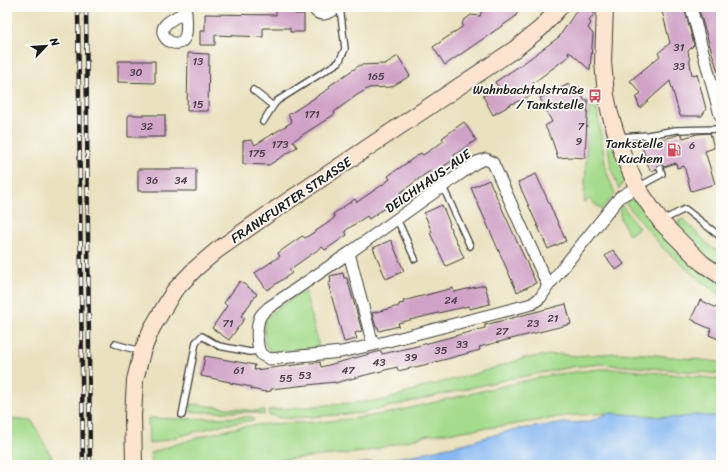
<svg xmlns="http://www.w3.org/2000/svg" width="728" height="472" font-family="Sriracha,sans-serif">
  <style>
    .green { fill: #a4db8c; stroke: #607c54 }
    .water { fill: #86b8f3; stroke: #516a88 }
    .building { fill: #d0a2c7 }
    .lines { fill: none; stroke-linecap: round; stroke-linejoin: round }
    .lane-casing { stroke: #3b3a34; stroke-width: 8 }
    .street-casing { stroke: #3b3a34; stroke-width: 13 }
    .secondary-casing { stroke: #3b3a34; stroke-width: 18 }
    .lane { stroke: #fff; stroke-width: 5.5 }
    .street { stroke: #fff; stroke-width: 11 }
    .secondary { stroke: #fde4d0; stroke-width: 16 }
    .rail-casing { stroke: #1c1c1c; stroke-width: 4.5 }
    .rail { stroke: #fdfcf7; stroke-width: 3; stroke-dasharray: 9; stroke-linecap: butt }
    .labels { text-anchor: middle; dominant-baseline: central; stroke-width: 3.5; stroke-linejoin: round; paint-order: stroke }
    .number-label { font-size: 11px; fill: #493e47 }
    .poi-label { font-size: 13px; fill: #1c1c1c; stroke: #fdfcf7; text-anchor: end }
    .street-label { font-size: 13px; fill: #1c1c1c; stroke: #fdfcf7 }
  </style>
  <rect width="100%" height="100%" fill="#fdfcf7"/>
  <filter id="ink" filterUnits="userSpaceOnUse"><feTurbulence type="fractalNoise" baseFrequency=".025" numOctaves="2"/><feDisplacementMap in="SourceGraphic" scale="8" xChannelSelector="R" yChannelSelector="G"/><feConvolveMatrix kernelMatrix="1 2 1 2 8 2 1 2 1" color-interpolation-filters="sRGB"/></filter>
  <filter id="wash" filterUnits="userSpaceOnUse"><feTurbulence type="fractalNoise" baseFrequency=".012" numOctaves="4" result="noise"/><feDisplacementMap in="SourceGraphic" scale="16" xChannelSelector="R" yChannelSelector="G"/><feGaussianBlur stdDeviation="0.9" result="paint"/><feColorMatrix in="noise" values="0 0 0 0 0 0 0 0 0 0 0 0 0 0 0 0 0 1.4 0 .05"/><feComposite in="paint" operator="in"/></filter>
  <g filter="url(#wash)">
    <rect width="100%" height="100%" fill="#eae1bf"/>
    <path class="green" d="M 589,108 L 597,109 L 606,170 L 615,194 L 602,210 L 589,199 L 584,203 Z
      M 605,121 L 625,175 L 625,180 L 619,189 L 611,169 Z
      M 631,199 L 639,202 L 721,284 L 721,295 L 703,283 L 663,248 L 627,205 L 626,201 Z
      M 621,204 L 639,228 L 629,235 L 621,219 L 619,206 Z
      M 683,219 L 710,246 L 721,254 L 721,268 L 705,257 L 678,228 L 679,221 Z
      M 305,290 L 319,348 L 275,352 L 270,351 L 265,344 L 264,326 L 266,319 L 272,312 Z
      M 616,353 L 645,354 L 721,362 L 721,374 L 601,364 L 572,367 L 509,379 L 362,413 L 296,418 L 281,418 L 269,415 L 268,410 L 386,400 L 426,386 L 475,374 L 525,358 L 560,354 L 575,356 Z
      M 600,369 L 619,369 L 721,379 L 721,417 L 696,415 L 676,418 L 609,413 L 565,416 L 511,425 L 429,435 L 364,452 L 226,465 L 152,465 L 150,453 C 181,443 214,431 247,426 C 271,423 295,423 319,422 C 343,420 366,417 389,413 L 550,375 Z
      M 191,404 L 256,411 L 264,410 L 264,415 L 253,412 L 190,412 Z
      M 253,417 L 254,420 L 222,425 L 149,444 L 148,418 L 180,419 Z
      M 7,419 L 32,421 L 56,465 L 7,465 Z"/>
    <path class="water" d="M 609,413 L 676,418 L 696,415 L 721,417 L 721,465 L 352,465 L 413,455 L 466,443 L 512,430 L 564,423 L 588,422 Z"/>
    <g id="blocks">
      <path class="building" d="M 276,7 L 295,7 L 295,14 L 304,14 L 304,32 L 290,32 L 290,28 L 263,28 L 263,37 L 215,35 L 215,45 L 200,45 L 200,31 L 205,31 L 205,14 L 276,15 Z
        M 483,7 L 521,7 L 515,17 L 445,65 L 433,47 L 462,27 L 463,21 L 471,15 L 480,16 Z
        M 579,7 L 595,7 L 594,14 L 589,21 L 591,23 L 588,28 L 593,34 L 590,70 L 572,54 L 568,52 L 569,56 L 532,84 L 537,93 L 507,106 L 507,107 L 493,115 L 483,96 L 499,88 L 495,82 L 521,65 L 559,37 Z
        M 661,7 L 684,7 L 694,45 L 688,51 L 692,75 L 697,74 L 706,109 L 702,116 L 680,116 L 670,81 L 640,108 L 636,98 L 641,93 L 630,81 L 660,56 L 658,53 L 670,43 Z
        M 698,7 L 721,7 L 721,72 L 718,72 Z
        M 188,53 L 209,54 L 208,111 L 187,111 Z
        M 398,56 L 410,76 L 391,87 L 369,88 L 357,95 L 334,112 L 335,114 L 293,141 L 297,147 L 269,165 L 243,164 L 243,141 L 252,140 L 255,145 L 292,122 L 288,115 L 330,88 L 329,86 L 360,65 L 385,64 Z
        M 118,61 L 155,61 L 155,83 L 118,82 Z
        M 569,84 L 572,89 L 579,87 L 584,100 L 588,100 L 585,158 L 571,157 L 558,158 L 552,140 L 545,126 L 552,122 L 540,98 Z
        M 128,115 L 165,115 L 165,137 L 128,137 Z
        M 464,122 L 476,140 L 454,155 L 456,158 L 434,173 L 432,170 L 424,175 L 400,193 L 402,196 L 369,219 L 367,216 L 352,226 L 345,231 L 347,235 L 325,250 L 322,247 L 306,258 L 289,270 L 292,273 L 267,290 L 255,273 L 280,256 L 278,253 L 302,236 L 305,238 L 328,223 L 335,217 L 333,214 L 355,199 L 357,202 L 382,185 L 390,179 L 388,176 L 421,153 L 423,155 L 444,141 L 442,138 Z
        M 710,133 L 714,148 L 705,151 L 715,184 L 691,191 L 684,166 L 677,168 L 676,163 L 664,167 L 662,165 L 659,164 L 657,166 L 656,169 L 650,171 L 642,147 L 647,145 L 652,147 L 654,145 L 655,142 L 680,134 L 682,134 L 683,138 L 697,134 Z
        M 138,169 L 196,169 L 196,191 L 138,191 Z
        M 536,174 L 566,241 L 548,249 L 518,182 Z
        M 489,180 L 536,283 L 517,292 L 471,188 Z
        M 442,205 L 450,224 L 449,225 L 464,258 L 446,266 L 430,233 L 432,232 L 424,213 Z
        M 391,240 L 404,271 L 386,279 L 373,248 Z
        M 613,250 L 624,264 L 616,270 L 605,256 Z
        M 343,273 L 344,278 L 347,278 L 362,331 L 355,333 L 357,339 L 344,342 L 328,283 L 331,282 L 330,276 Z
        M 240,281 L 257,294 L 241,316 L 245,318 L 229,340 L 212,328 L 227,306 L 224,303 Z
        M 485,285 L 490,304 L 469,309 L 469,306 L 434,314 L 398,323 L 399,326 L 379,331 L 378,327 L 376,327 L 372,313 L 399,306 L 399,304 L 404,303 L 403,301 L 453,288 L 454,292 Z
        M 700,300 L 721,310 L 721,340 L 709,335 L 711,329 L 695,322 L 695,321 L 691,319 Z
        M 566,304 L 571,324 L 479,347 L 480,350 L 428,364 L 398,371 L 397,367 L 335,383 L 335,382 L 271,389 L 271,391 L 265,392 L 251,389 L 252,387 L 230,383 L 230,382 L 201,376 L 205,356 L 255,365 L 254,370 L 320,362 L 321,367 L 381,351 L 382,354 L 413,347 L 485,328 L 485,325 Z"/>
    </g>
  </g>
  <g filter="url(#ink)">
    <use href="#blocks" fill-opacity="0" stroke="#3b3a34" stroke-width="1"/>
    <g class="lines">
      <g class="lane-casing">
        <path id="lane" d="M 253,90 L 273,106 L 277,101 L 339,62 L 345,49 L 340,7
          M 263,122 L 273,106
          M 648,135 L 676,130 L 720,129 L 721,132
          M 620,137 L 648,135 L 651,143
          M 443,187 L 470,246
          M 638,187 L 662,174 L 660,168
          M 397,219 L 415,259
          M 663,220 L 685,209 L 721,237
          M 115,344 L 140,351
          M 182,415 L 196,342 L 202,336 L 219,346 L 250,352 L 259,351"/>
      </g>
      <g class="street-casing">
        <path id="street" d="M 313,7 C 319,19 330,13 338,7
          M 691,7 L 720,115
          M 186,12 C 186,19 188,30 185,37 C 178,53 153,35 167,23 C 173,18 180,15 186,12 Z
          M 349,253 L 268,308 C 265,311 261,314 260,317 C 256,325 256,349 262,355 C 264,356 268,358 270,359 L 341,352 L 373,345
          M 548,286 L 493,163 L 486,159 L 477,162 L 349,253 L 373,345 L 532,304 L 541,297 L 548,286 L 620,197 L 637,187"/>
      </g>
      <g class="secondary-casing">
        <path id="secondary" d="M 605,7 L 603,62 L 606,95 L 610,114 L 623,155 L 637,187 L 661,222 L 702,263 L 721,276
          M 134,465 L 133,416 L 135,380 L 142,352 L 152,328 L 174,291 L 195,269 L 216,251 L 270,213 L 515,49 L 541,28 L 560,7"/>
      </g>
      <use href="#lane" class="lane"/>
      <use href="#street" class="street"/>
      <use href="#secondary" class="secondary"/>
      <g class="rail-casing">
        <path id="rail" d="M 78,7 L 83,465
          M 86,7 L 90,465"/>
      </g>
      <use href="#rail" class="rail"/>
    </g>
  </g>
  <defs>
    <g id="bus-bare" transform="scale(1.08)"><path d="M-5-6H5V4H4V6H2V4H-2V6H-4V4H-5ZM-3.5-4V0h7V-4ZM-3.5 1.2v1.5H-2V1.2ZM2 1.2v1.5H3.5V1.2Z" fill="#d1495b" stroke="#fdfcf7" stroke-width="2.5" paint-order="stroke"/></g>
    <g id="fuel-bare" transform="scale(1.08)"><path d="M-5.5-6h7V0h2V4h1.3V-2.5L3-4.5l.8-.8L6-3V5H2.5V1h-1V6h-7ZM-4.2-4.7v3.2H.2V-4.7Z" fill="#d1495b" stroke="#fdfcf7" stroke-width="2.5" paint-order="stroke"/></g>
  </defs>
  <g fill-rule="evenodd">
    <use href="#bus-bare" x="595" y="96"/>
    <use href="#fuel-bare" x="674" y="150"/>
  </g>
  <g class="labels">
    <g class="number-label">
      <text x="679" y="47">31</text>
      <text x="198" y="61">13</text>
      <text x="679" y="66">33</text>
      <text x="136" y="72">30</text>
      <text x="376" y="76">165</text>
      <text x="198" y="104">15</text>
      <text x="312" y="114">171</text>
      <text x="147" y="126">32</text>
      <text x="581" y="126">7</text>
      <text x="579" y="141">9</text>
      <text x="280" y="144">173</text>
      <text x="692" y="145">6</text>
      <text x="257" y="153">175</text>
      <text x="152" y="180">36</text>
      <text x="181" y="180">34</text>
      <text x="451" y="300">24</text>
      <text x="553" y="318">21</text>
      <text x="228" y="323">71</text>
      <text x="533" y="323">23</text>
      <text x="502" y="331">27</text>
      <text x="462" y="344">33</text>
      <text x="441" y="350">35</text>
      <text x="411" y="357">39</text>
      <text x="379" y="362">43</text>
      <text x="239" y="370">61</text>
      <text x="348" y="370">47</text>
      <text x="305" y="375">53</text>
      <text x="286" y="378">55</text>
    </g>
    <g class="poi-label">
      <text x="584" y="89">Wahnbachtalstraße<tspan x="584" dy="15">/ Tankstelle</tspan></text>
      <text x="663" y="143">Tankstelle<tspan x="663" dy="15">Kuchem</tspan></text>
    </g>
    <g class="street-label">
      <text transform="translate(428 181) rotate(-35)">DEICHHAUS-AUE</text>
      <text transform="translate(291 200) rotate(-34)">FRANKFURTER STRASSE</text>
    </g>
  </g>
  <rect width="728" height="472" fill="none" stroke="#fdfcf7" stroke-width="24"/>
  <g transform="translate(46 46) rotate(65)" stroke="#fdfcf7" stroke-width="3" paint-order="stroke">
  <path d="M0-3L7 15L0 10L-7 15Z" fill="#1c1c1c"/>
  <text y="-6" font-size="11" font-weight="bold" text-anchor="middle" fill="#1c1c1c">N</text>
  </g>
</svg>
